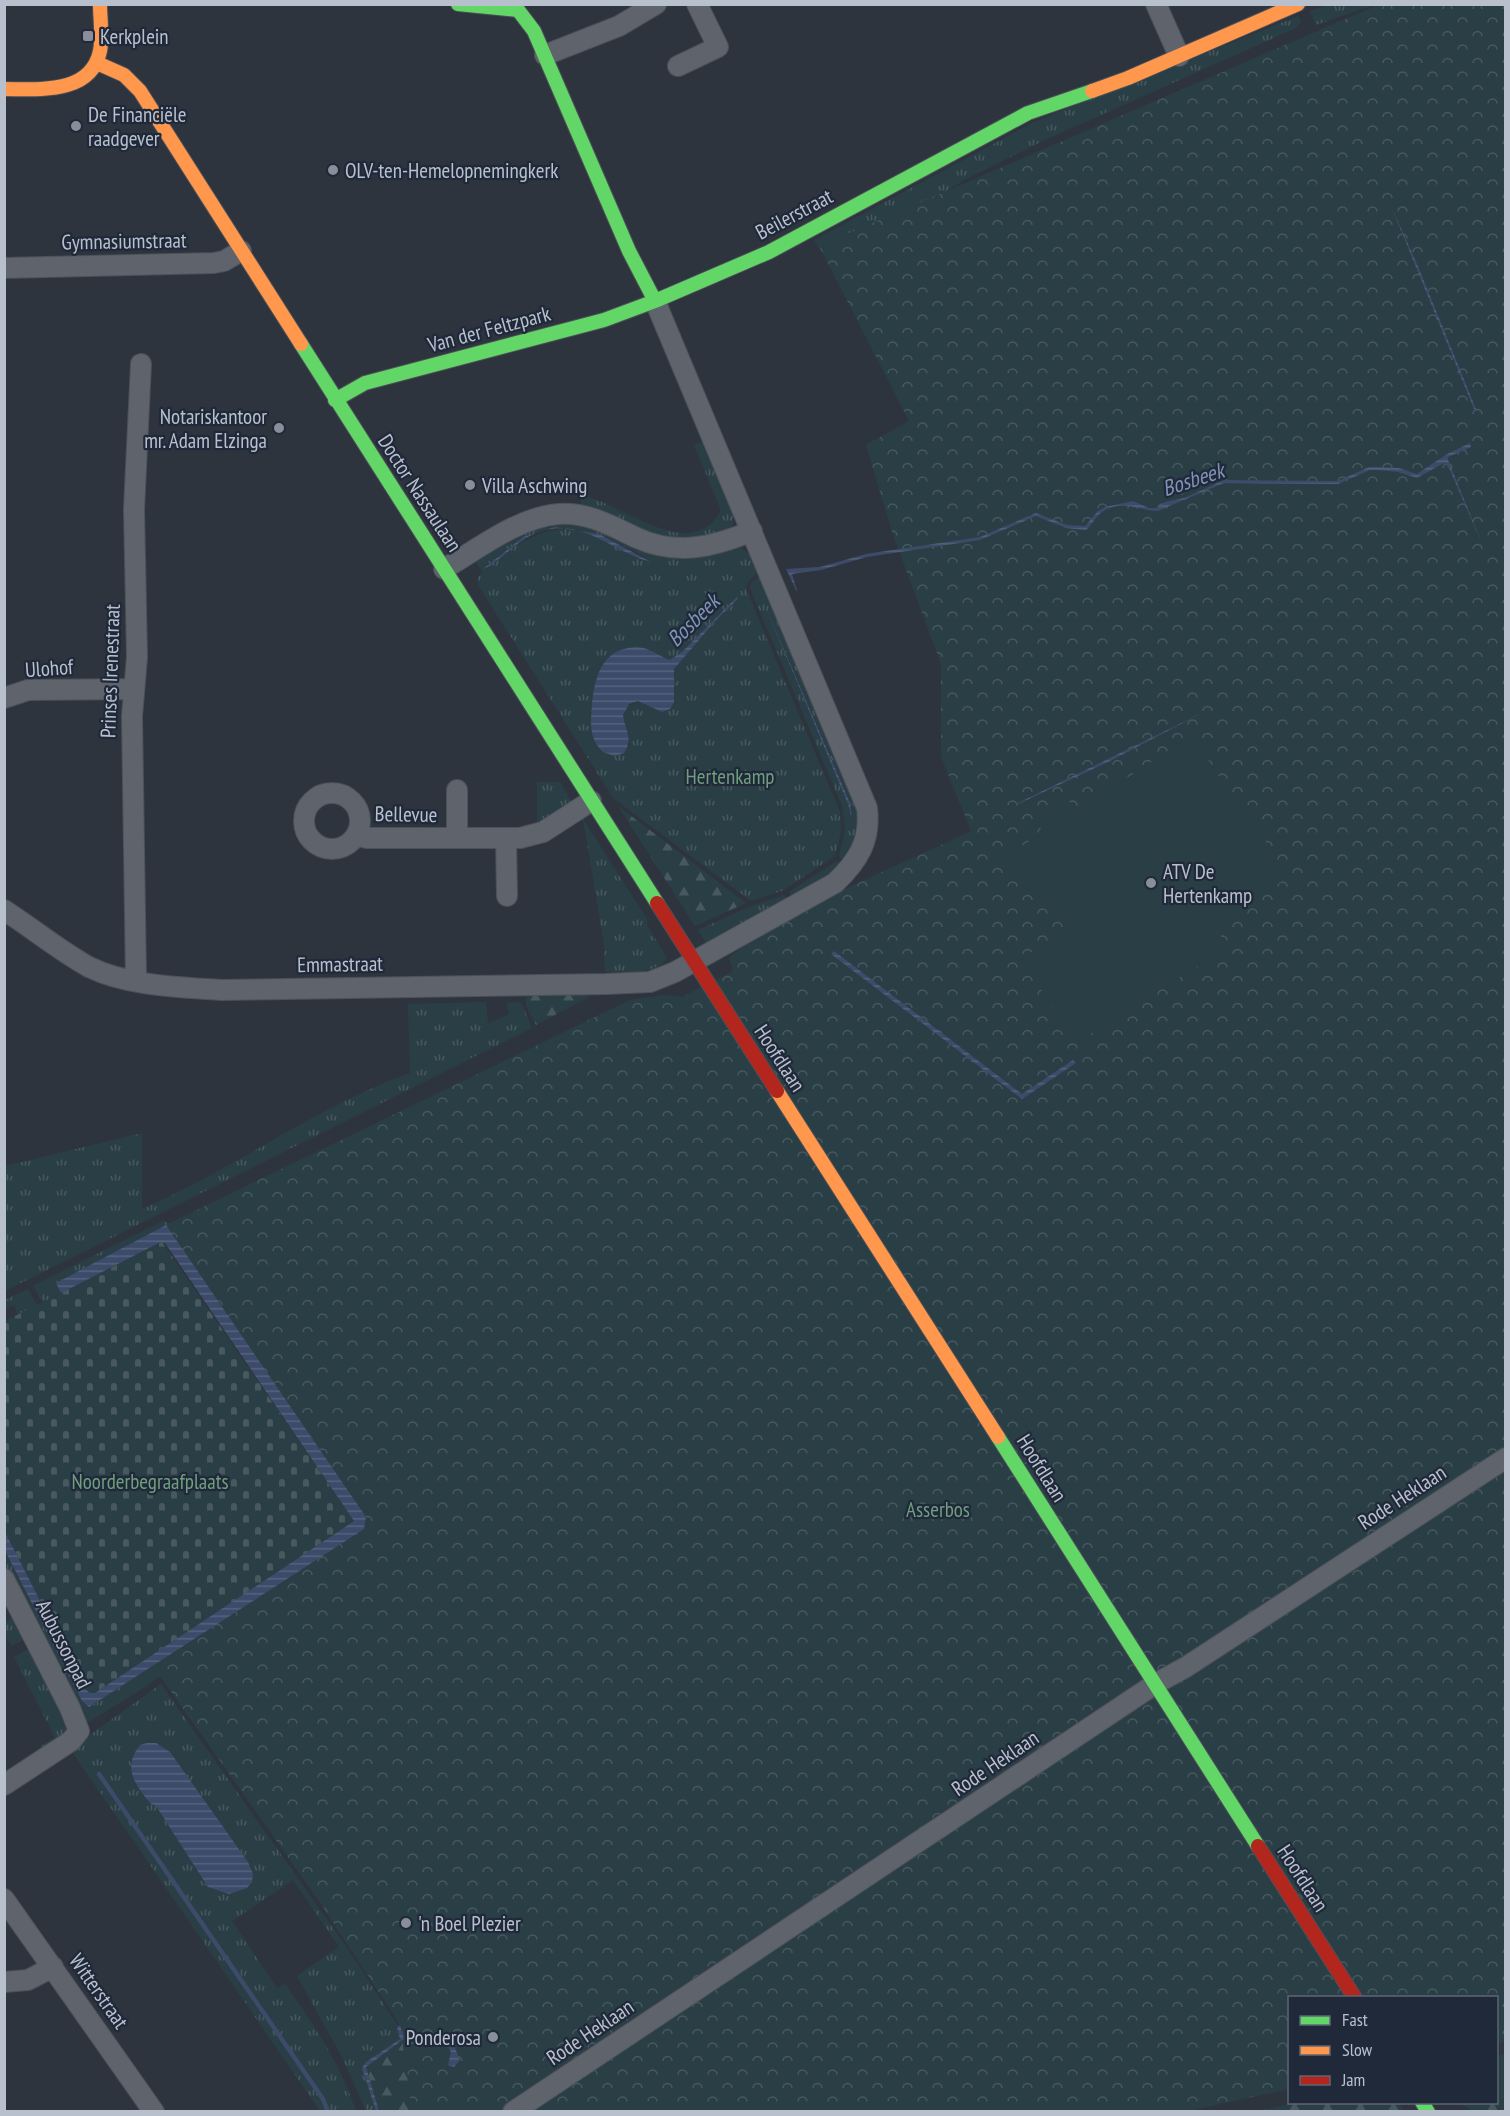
<svg xmlns="http://www.w3.org/2000/svg" width="1510" height="2116" font-family="'PT Sans Narrow',sans-serif">
  <style>
    .grass { fill: url(#grass-tufts); fill-rule: evenodd }
    .forest { fill: url(#forest-firs) }
    .cemetery { fill: url(#cemetery-stones) }
    .park { fill: url(#park-crowns) }
    .garden { fill: #2a3e45 }
    .water { fill: url(#water-rules) }
    .lines { fill: none; stroke-linecap: round; stroke-linejoin: round }
    .stream { stroke: #3c4b6a; stroke-width: 4.5 }
    .street-casing { stroke: #4c5058; stroke-width: 22 }
    .fast-casing { stroke: #4c5058; stroke-width: 16 }
    .slow-casing { stroke: #4c5058; stroke-width: 16 }
    .jam-casing { stroke: #4c5058; stroke-width: 16 }
    .street { stroke: #5f636b; stroke-width: 20 }
    .fast { stroke: #63d668; stroke-width: 14 }
    .slow { stroke: #ff974d; stroke-width: 14 }
    .jam { stroke: #b3261e; stroke-width: 14 }
    .poi-dot { fill: #888f9b; stroke: #20293a; stroke-width: 2 }
    .labels { text-anchor: middle; dominant-baseline: central; stroke-width: 4.5; stroke-linejoin: round; paint-order: stroke }
    .poi-label { font-size: 21px; fill: #b9c0cd; stroke: #20293a; text-anchor: start }
    .street-label { font-size: 21px; fill: #b9c0cd; stroke: #20293a }
    .park-label { font-size: 21px; fill: #709f7e; stroke: #20293a }
    .water-label { font-size: 22px; font-style: italic; fill: #8093b5; stroke: #20293a }
  </style>
  <defs>
    <pattern id="grass-tufts" width="24" height="20" patternUnits="userSpaceOnUse" patternTransform="scale(1.5)"><rect width="24" height="20" fill="#2a3e45"/><path d="M3 7l-1-3M5 7V3M7 7l1-3M15 17l-1-3M17 17v-4M19 17l1-3" fill="none" stroke="#47585f"/></pattern>
    <pattern id="forest-firs" width="22" height="20" patternUnits="userSpaceOnUse" patternTransform="scale(1.5)"><rect width="22" height="20" fill="#2a3e45"/><path d="M5 1l3.5 6h-7zM16 11l3.5 6h-7z" fill="#47585f"/></pattern>
    <pattern id="cemetery-stones" width="16" height="16" patternUnits="userSpaceOnUse" patternTransform="scale(1.5)"><rect width="16" height="16" fill="#2a3e45"/><path d="M2 7V4a2 2 0 0 1 4 0v3zM10 15v-3a2 2 0 0 1 4 0v3z" fill="#47585f"/></pattern>
    <pattern id="park-crowns" width="20" height="18" patternUnits="userSpaceOnUse" patternTransform="scale(1.5)"><rect width="20" height="18" fill="#2a3e45"/><path d="M2 6a3 3 0 1 1 6 0M12 15a3 3 0 1 1 6 0" fill="none" stroke="#47585f"/></pattern>
    <pattern id="water-rules" width="6" height="5" patternUnits="userSpaceOnUse" patternTransform="scale(1.5)"><rect width="6" height="5" fill="#3c4b6a"/><path d="M0 2.5h6" fill="none" stroke="#56637e"/></pattern>
  </defs>
  <rect width="100%" height="100%" fill="#2e343e"/>
  <path class="grass" d="M 1327,5 L 1374,5 L 1316,25 L 1310,11 Z
    M 1298,16 L 1301,22 L 1296,28 L 1045,140 L 966,179 L 829,263 L 814,240 L 1034,122 Z
    M 702,442 L 733,515 C 739,551 665,537 646,536 L 644,530 L 586,506 L 581,510 L 581,495 C 622,502 691,567 721,510 L 694,445 Z
    M 562,519 L 730,549 L 741,548 L 750,555 L 757,573 L 748,582 L 746,589 L 840,812 L 841,832 L 835,856 L 782,891 L 751,901 L 613,798 L 478,585 L 478,577 L 482,572 L 473,557 L 506,538 ZM 555,527 L 599,534 L 651,560 C 632,556 618,546 600,537 C 553,515 520,542 483,568 L 523,537 ZM 737,598 L 738,600 L 717,619 L 674,669 L 674,701 L 652,707 L 638,701 L 626,707 L 623,715 L 630,744 L 624,753 L 614,653 L 637,647 L 670,660 L 683,651 Z
    M 759,577 L 760,579 L 764,578 L 857,796 L 861,831 L 845,864 L 839,856 L 845,830 L 842,806 L 750,588 L 751,583 ZM 761,596 L 850,803 L 852,820 L 848,804 Z
    M 537,782 L 560,782 L 573,804 L 537,827 Z
    M 583,819 L 647,919 L 647,925 L 667,958 C 655,976 624,971 605,972 L 604,944 Z
    M 837,861 L 842,867 L 838,871 L 793,897 L 789,892 Z
    M 784,895 L 788,901 L 709,943 L 706,943 L 698,930 L 749,907 Z
    M 486,1002 L 488,1024 L 509,1014 L 507,1003 L 521,1002 L 532,1028 L 5,1291 L 5,1166 L 142,1133 L 142,1209 C 235,1169 315,1107 410,1073 L 408,1004 Z
    M 163,1221 L 175,1226 L 382,1528 L 128,1698 L 90,1721 L 82,1722 L 5,1568 L 4,1551 L 82,1701 L 89,1707 L 364,1529 L 366,1517 L 166,1226 L 56,1283 L 61,1293 L 43,1302 L 33,1286 Z
    M 28,1289 L 37,1305 L 18,1315 L 14,1305 L 5,1309 L 5,1300 Z
    M 12,1614 L 26,1638 L 12,1646 L 5,1636 L 4,1623 L 12,1618 Z
    M 30,1648 L 73,1728 L 44,1753 L 40,1746 L 55,1738 L 14,1657 Z
    M 161,1684 L 354,1958 L 398,2026 L 400,2039 L 366,2062 L 363,2068 L 376,2111 L 366,2111 L 342,2057 L 297,1976 L 339,1947 L 293,1880 L 232,1921 L 277,1988 L 285,1984 C 313,2023 341,2065 356,2111 L 320,2111 L 70,1749 ZM 140,1745 L 208,1887 L 156,1806 C 149,1804 147,1799 142,1793 C 130,1776 126,1763 140,1745 Z"/>
  <path class="forest" d="M 618,806 L 746,903 L 695,926 Z
    M 526,992 L 588,992 L 589,997 L 536,1025 L 526,1006 Z
    M 413,2033 L 455,2111 L 379,2111 L 366,2067 Z
    M 1505,2054 L 1505,2111 L 1472,2111 L 1461,2103 L 1496,2102 L 1497,2056 Z
    M 1298,2102 L 1399,2103 L 1404,2111 L 1259,2111 Z"/>
  <path class="cemetery" d="M 162,1242 L 354,1521 L 95,1693 L 90,1693 L 85,1689 L 5,1532 L 5,1321 Z"/>
  <path class="park" d="M 1378,5 L 1505,5 L 1505,2041 L 1497,2043 L 1496,1998 L 1290,1998 L 1289,2089 L 1188,2111 L 412,2111 L 400,2025 L 321,1904 L 153,1666 L 371,1524 L 166,1225 L 630,1000 L 664,995 L 682,997 L 733,971 L 729,957 C 795,906 895,868 971,831 L 941,757 L 941,664 L 892,532 L 866,445 L 909,421 L 819,246 Z"/>
  <path class="garden" d="M 1192,735 L 1240,809 L 1244,807 L 1288,877 L 1214,926 L 1228,947 L 1076,1043 L 1021,959 L 1066,930 L 1040,890 L 1031,896 L 1006,857 L 1043,832 L 1032,815 L 1064,794 L 1076,812 Z"/>
  <path class="water" d="M 1391,206 L 1417,264 L 1476,409 L 1474,409 Z
    M 1470,443 L 1471,447 L 1448,457 L 1448,460 L 1483,546 L 1449,468 L 1444,463 L 1417,478 L 1398,472 L 1378,470 L 1370,470 L 1338,484 L 1224,483 L 1158,511 C 1138,511 1124,498 1102,512 C 1095,517 1092,525 1086,530 L 1066,528 L 1036,516 L 980,540 L 867,557 L 821,570 L 792,574 L 798,594 L 786,569 L 820,567 L 866,554 L 980,537 L 1036,513 L 1067,525 L 1085,526 L 1098,511 L 1105,507 L 1133,501 L 1149,508 L 1157,508 L 1165,502 L 1184,498 L 1224,480 L 1338,481 L 1369,467 L 1377,467 L 1399,468 L 1417,474 L 1447,454 Z
    M 555,527 L 599,534 L 651,562 C 610,552 580,513 532,535 C 516,542 495,565 483,569 L 523,537 Z
    M 761,596 L 850,803 L 852,820 L 848,804 Z
    M 737,597 L 738,599 L 717,619 L 674,669 L 674,702 L 670,709 L 662,712 L 638,701 L 629,704 L 623,715 C 625,730 634,739 624,753 L 614,756 L 603,752 C 588,738 591,722 592,704 C 595,676 602,649 635,647 C 647,646 659,656 670,660 L 683,651 Z
    M 1206,711 L 1108,762 L 1016,805 L 1016,804 Z
    M 834,951 L 1022,1094 L 1073,1060 L 1076,1063 L 1022,1099 L 831,954 Z
    M 166,1225 L 366,1517 L 364,1529 L 89,1707 L 82,1701 L 5,1551 L 5,1532 L 85,1689 L 90,1693 L 95,1693 L 354,1521 L 165,1243 L 159,1243 L 61,1293 L 56,1283 Z
    M 147,1743 L 156,1743 L 170,1752 L 248,1862 L 253,1874 L 252,1882 L 247,1888 L 229,1894 L 208,1887 L 156,1806 C 149,1804 147,1799 142,1793 C 130,1776 126,1763 140,1745 Z
    M 400,2025 L 404,2039 L 366,2067 L 379,2111 L 376,2111 L 362,2068 L 366,2062 L 400,2039 L 397,2027 Z
    M 453,2037 L 456,2040 L 455,2048 L 460,2060 L 454,2067 L 448,2065 L 451,2052 L 446,2042 L 447,2038 Z"/>
  <g class="lines">
    <path class="stream" d="M 99,1774 L 323,2099 L 328,2112"/>
    <g class="street-casing">
      <path id="street" d="M 1156,4 L 1179,56
        M 545,55 L 619,26 L 656,4
        M 678,66 L 718,47 L 697,4
        M 4,268 L 214,263 L 224,261 L 241,251
        M 444,569 C 478,549 518,517 559,514 C 588,512 612,526 637,538 C 677,556 713,547 752,531
        M 4,698 L 28,690 L 134,689
        M304 821a28 28 0 1 1 56 0a28 28 0 1 1-56 0Z
        M 356,835 L 366,838 L 520,838 L 543,832 L 591,801
        M 457,838 L 457,790
        M 506,838 L 507,896
        M 4,910 C 32,928 60,951 89,967 C 128,986 178,987 221,990 L 606,984 L 650,982 L 675,972 L 835,883 C 858,861 871,841 867,808 L 655,301
        M 136,980 L 132,716 L 137,657 L 134,509 L 141,364
        M 4,1579 L 70,1708 L 79,1731 L 71,1741 L 4,1785
        M 4,1899 L 154,2112
        M 4,1982 L 28,1980 L 53,1967
        M 513,2112 L 1155,1684 L 1186,1667 L 1506,1458"/>
    </g>
    <g class="fast-casing">
      <path id="fast" d="M 458,4 L 518,10 L 534,31 L 629,251 L 655,301
        M 301,344 L 657,903
        M 335,400 L 365,383 L 604,320 L 655,301 L 769,252 L 1028,113 L 1092,91
        M 998,1437 L 1258,1846
        M 1422,2102 L 1428,2112"/>
    </g>
    <g class="slow-casing">
      <path id="slow" d="M 97,63 L 124,75 L 140,91 L 301,344
        M 4,89 C 38,89 91,95 100,51 C 103,36 100,20 100,4
        M 1092,91 L 1128,78 L 1298,4
        M 777,1091 L 998,1437"/>
    </g>
    <g class="jam-casing">
      <path id="jam" d="M 657,903 L 777,1091
        M 1258,1846 L 1355,1998"/>
    </g>
    <use href="#street" class="street"/>
    <use href="#fast" class="fast"/>
    <use href="#slow" class="slow"/>
    <use href="#jam" class="jam"/>
  </g>
  <g class="poi-dot">
    <rect x="82" y="30" width="12" height="12" rx="3"/>
    <circle cx="76" cy="126" r="6"/>
    <circle cx="333" cy="170" r="6"/>
    <circle cx="279" cy="428" r="6"/>
    <circle cx="470" cy="485" r="6"/>
    <circle cx="1151" cy="883" r="6"/>
    <circle cx="406" cy="1923" r="6"/>
    <circle cx="493" cy="2037" r="6"/>
  </g>
  <g class="labels">
    <g class="poi-label">
      <text x="100" y="36">Kerkplein</text>
      <text x="88" y="114">De Financiële<tspan x="88" dy="24">raadgever</tspan></text>
      <text x="345" y="170">OLV-ten-Hemelopnemingkerk</text>
      <text x="267" y="416" text-anchor="end">Notariskantoor<tspan x="267" dy="24">mr. Adam Elzinga</tspan></text>
      <text x="482" y="485">Villa Aschwing</text>
      <text x="1163" y="871">ATV De<tspan x="1163" dy="24">Hertenkamp</tspan></text>
      <text x="418" y="1923">'n Boel Plezier</text>
      <text x="481" y="2037" text-anchor="end">Ponderosa</text>
    </g>
    <g class="street-label">
      <text transform="translate(794 214) rotate(-28)">Beilerstraat</text>
      <text transform="translate(124 241) rotate(-1)">Gymnasiumstraat</text>
      <text transform="translate(489 329) rotate(-15)">Van der Feltzpark</text>
      <text transform="translate(420 493) rotate(57)">Doctor Nassaulaan</text>
      <text transform="translate(49 668) rotate(-4)">Ulohof</text>
      <text transform="translate(110 671) rotate(-88)">Prinses Irenestraat</text>
      <text transform="translate(406 814) rotate(1)">Bellevue</text>
      <text transform="translate(340 964) rotate(-1)">Emmastraat</text>
      <text transform="translate(780 1058) rotate(57)">Hoofdlaan</text>
      <text transform="translate(1042 1468) rotate(58)">Hoofdlaan</text>
      <text transform="translate(1402 1497) rotate(-33)">Rode Heklaan</text>
      <text transform="translate(64 1644) rotate(63)">Aubussonpad</text>
      <text transform="translate(995 1763) rotate(-34)">Rode Heklaan</text>
      <text transform="translate(1303 1878) rotate(57)">Hoofdlaan</text>
      <text transform="translate(99 1991) rotate(55)">Witterstraat</text>
      <text transform="translate(590 2032) rotate(-34)">Rode Heklaan</text>
    </g>
    <g class="park-label">
      <text x="730" y="776">Hertenkamp</text>
      <text x="150" y="1481">Noorderbegraafplaats</text>
      <text x="938" y="1509">Asserbos</text>
    </g>
    <g class="water-label">
      <text transform="translate(1193 479) rotate(-18)">Bosbeek</text>
      <text transform="translate(693 620) rotate(-45)">Bosbeek</text>
    </g>
  </g>
  <rect width="1510" height="2116" fill="none" stroke="#b9c0cd" stroke-width="12"/>
  <rect x="1288" y="1996" width="210" height="108" fill="#20293a" stroke="#5d6575" stroke-width="1.5"/>
  <rect x="1300" y="2016" width="30" height="9" fill="#63d668" stroke="#5d6575" stroke-width="1.5"/>
  <text x="1342" y="2026" font-size="18" fill="#b9c0cd">Fast</text>
  <rect x="1300" y="2046" width="30" height="9" fill="#ff974d" stroke="#5d6575" stroke-width="1.5"/>
  <text x="1342" y="2056" font-size="18" fill="#b9c0cd">Slow</text>
  <rect x="1300" y="2076" width="30" height="9" fill="#b3261e" stroke="#5d6575" stroke-width="1.5"/>
  <text x="1342" y="2086" font-size="18" fill="#b9c0cd">Jam</text>
</svg>
